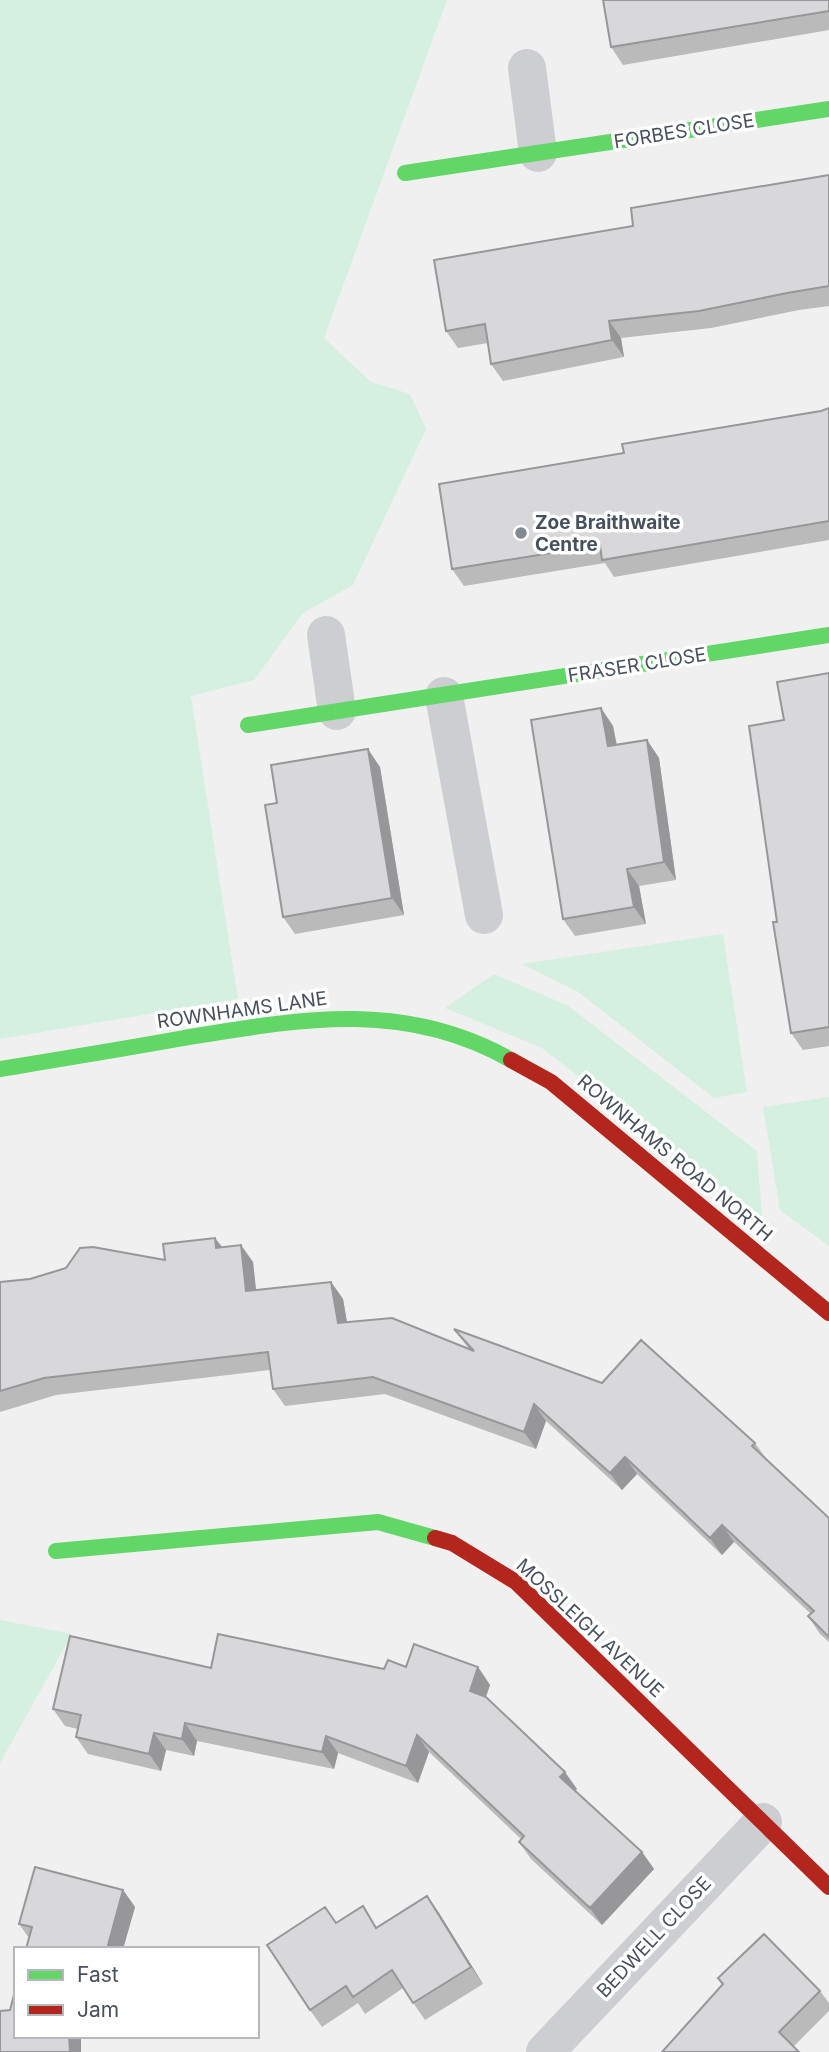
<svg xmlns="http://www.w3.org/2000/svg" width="829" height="2052" font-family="Inter,sans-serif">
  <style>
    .green { fill: #d5efe1 }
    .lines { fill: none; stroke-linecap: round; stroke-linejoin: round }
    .street { stroke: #ccced1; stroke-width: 38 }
    .fast { stroke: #63d668; stroke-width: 16 }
    .jam { stroke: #b3261e; stroke-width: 16 }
    .wall { fill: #bababb }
    .shaded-wall { fill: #979799 }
    .building { fill: #d8d8da; stroke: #979799; stroke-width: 2 }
    .poi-dot { fill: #828990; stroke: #fff; stroke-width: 2.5 }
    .labels { text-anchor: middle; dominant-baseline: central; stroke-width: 7; stroke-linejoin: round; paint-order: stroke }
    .street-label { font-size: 19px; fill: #47515c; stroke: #fff }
    .poi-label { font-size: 19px; font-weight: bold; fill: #47515c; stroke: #fff; text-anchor: start }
  </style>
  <rect width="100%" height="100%" fill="#f1f0f0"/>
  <path class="green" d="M 0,0 L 447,0 L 324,338 L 371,382 L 410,394 L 426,429 L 353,585 L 303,613 L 254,680 L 191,696 L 238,999 L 0,1039 Z
    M 723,934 L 747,1092 L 714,1098 L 577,991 L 521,964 Z
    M 494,974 L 567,1005 L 757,1151 L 762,1218 L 542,1048 L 445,1008 Z
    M 829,1097 L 829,1246 L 780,1210 L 763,1107 Z
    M 0,1620 L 72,1634 L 0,1763 Z"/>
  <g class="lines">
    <path class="street" d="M 527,68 L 538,153
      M 326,635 L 337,711
      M 444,696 L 484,915
      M 545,2052 L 763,1822"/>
    <path class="fast" d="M 405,173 L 829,109
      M 248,725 L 829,635
      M 0,1069 C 61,1059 123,1049 184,1038 C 299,1019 404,999 511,1060
      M 56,1551 L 378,1522 L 435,1538"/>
    <path class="jam" d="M 511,1060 L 551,1082 L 829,1313
      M 435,1538 L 452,1543 L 516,1582 L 829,1887"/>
  </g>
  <path class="wall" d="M 829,0 L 829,30 L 623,65 L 611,47 Z
    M 829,175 L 829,306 L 799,310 L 711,328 L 621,338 L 624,357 L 503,381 L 491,364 L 488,343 L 458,348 L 446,331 L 633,226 Z
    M 829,408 L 829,540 L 614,577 L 605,563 L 464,586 L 452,569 L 624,453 L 821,411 Z
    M 829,673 L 829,1046 L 803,1050 L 791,1033 L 777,922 L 784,720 Z
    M 601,708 L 613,726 L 617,745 L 647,740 L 659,758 L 676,880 L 639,886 L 646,924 L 575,936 L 563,919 Z
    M 380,767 L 404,915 L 295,934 L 283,917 L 277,803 Z
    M 215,1238 L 222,1247 L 253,1262 L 256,1290 L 331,1282 L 343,1299 L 347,1322 L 469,1349 L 454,1329 L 755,1443 L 767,1460 L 829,1518 L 829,1642 L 820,1634 L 808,1616 L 811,1614 L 734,1542 L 722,1555 L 637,1474 L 622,1490 L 546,1421 L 536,1449 L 385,1394 L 285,1406 L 273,1389 L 270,1370 L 56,1395 L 0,1412 L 0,1282 L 165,1260 Z
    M 406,1667 L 478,1667 L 490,1685 L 486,1697 L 577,1789 L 575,1790 L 642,1852 L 654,1869 L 602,1925 L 531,1859 L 519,1842 L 521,1839 L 429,1752 L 418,1783 L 338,1753 L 334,1769 L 197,1741 L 194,1756 L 166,1750 L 161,1771 L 88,1754 L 76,1737 L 78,1729 L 65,1726 L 53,1709 L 211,1668 L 384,1669 Z
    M 123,1890 L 135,1907 L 123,1949 L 26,1949 L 29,1938 L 19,1924 Z
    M 427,1896 L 439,1913 L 483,1984 L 425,2020 L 403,1988 L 365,2014 L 358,2003 L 322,2027 L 310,2010 L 337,1923 L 377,1927 Z
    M 718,1978 L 820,1991 L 829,2003 L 829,2011 L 794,2046 L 722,1985 Z"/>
  <path class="shaded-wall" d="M 609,321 L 621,338 L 624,357 L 612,340 Z
    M 601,708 L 613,726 L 620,764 L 608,746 Z
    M 647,740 L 659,758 L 676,880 L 664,862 Z
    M 368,749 L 380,767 L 404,915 L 392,898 Z
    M 627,869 L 639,886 L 646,924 L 634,907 Z
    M 215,1238 L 228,1255 L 216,1248 Z
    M 241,1245 L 253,1262 L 258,1308 L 246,1291 Z
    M 331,1282 L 343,1299 L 350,1340 L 338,1323 Z
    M 534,1404 L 546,1421 L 536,1449 L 524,1432 Z
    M 625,1457 L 637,1474 L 622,1490 L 610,1473 Z
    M 722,1525 L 734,1542 L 722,1555 L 710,1538 Z
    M 478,1667 L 490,1685 L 482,1708 L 470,1691 Z
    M 185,1723 L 197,1741 L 194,1756 L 182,1739 Z
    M 154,1733 L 166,1750 L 161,1771 L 149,1754 Z
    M 417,1735 L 429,1752 L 418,1783 L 406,1766 Z
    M 326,1736 L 338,1753 L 334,1769 L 322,1752 Z
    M 565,1772 L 577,1789 L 572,1794 L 560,1777 Z
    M 642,1852 L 654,1869 L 602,1925 L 590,1908 Z
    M 123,1890 L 135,1907 L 123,1949 L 107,1949 Z
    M 427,1896 L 439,1913 L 483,1984 L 471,1967 Z
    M 69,2036 L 81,2036 L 81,2052 L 70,2052 Z"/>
  <path class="building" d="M 603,0 L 829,0 L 829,11 L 611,47 Z
    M 829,175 L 829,286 L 787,293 L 699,311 L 609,321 L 612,340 L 491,364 L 485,324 L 446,331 L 434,260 L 633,226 L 631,208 Z
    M 829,408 L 829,521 L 602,560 L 600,545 L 452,569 L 439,484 L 624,453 L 622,444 L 821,411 Z
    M 829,673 L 829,1027 L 791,1033 L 773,922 L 777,922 L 749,726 L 784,720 L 777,682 Z
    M 601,708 L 608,746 L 647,740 L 664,862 L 627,869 L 634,907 L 563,919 L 531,720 Z
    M 368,749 L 392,898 L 283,917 L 265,805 L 277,803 L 271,765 Z
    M 215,1238 L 216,1248 L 241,1245 L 246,1291 L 331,1282 L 338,1323 L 392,1318 L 474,1351 L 454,1329 L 602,1383 L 641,1340 L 755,1443 L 752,1446 L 829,1518 L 829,1637 L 808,1616 L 814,1611 L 722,1525 L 710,1538 L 625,1457 L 610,1473 L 534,1404 L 524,1432 L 373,1377 L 273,1389 L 268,1352 L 44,1378 L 0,1391 L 0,1282 L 30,1279 L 66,1268 L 80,1248 L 93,1247 L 165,1260 L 163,1244 Z
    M 218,1634 L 384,1669 L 388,1660 L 406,1667 L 414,1644 L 478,1667 L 470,1691 L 486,1697 L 565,1772 L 560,1777 L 642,1852 L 590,1908 L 519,1842 L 524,1836 L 417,1735 L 406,1766 L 326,1736 L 322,1752 L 185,1723 L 182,1739 L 154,1733 L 149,1754 L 76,1737 L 81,1715 L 53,1709 L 70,1636 L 211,1668 Z
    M 35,1867 L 123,1890 L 107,1949 L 26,1949 L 32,1927 L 19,1924 Z
    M 427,1896 L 471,1967 L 413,2003 L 392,1970 L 353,1997 L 346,1986 L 310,2010 L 267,1945 L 325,1907 L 336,1923 L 363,1906 L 376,1928 Z
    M 764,1934 L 820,1991 L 779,2032 L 799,2052 L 662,2052 L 723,1984 L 718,1978 Z
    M 16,1987 L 16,2036 L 69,2036 L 70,2052 L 0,2052 L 0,2011 L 10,2010 Z"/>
  <circle class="poi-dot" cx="521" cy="533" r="7"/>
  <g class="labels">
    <g class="street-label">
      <text transform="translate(684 131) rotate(-9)">FORBES CLOSE</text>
      <text transform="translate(637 665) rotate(-9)">FRASER CLOSE</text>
      <text transform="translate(242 1010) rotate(-8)">ROWNHAMS LANE</text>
      <text transform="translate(675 1158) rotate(40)">ROWNHAMS ROAD NORTH</text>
      <text transform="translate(590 1628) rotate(43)">MOSSLEIGH AVENUE</text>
      <text transform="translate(654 1937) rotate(-47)">BEDWELL CLOSE</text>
    </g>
    <g class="poi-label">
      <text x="535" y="522">Zoe Braithwaite<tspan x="535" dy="22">Centre</tspan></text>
    </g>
  </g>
  <rect x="14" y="1947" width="245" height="91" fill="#ffffff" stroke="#b5b9be" stroke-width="2"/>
  <rect x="28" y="1970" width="35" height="10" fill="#63d668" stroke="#b5b9be" stroke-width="2"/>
  <text x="77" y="1982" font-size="21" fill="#47515c">Fast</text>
  <rect x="28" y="2005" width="35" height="10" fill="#b3261e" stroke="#b5b9be" stroke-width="2"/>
  <text x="77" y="2017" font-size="21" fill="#47515c">Jam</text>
</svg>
